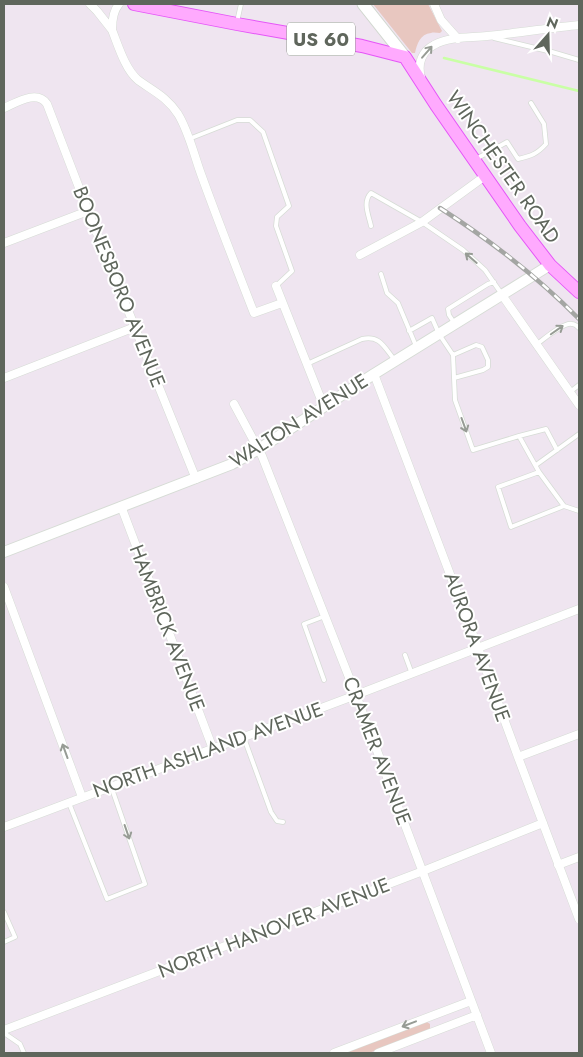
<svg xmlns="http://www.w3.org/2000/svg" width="583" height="1057" font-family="Jost,sans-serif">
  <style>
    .green { fill: #e8c7c0 }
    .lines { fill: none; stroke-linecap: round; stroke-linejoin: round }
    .stream { stroke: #c9ffa5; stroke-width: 2.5 }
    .service-casing { stroke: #d6dcd5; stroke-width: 5.5 }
    .minor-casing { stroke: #d6dcd5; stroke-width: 9 }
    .tertiary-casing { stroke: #d6dcd5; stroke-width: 12 }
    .secondary-casing { stroke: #d1d8cf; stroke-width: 13 }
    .primary-casing { stroke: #e556f7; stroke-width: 14 }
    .service { stroke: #fff; stroke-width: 4 }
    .minor { stroke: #fff; stroke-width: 8 }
    .tertiary { stroke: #fff; stroke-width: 10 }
    .secondary { stroke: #fff; stroke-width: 11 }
    .primary { stroke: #ffaafe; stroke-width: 12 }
    .rail-casing { stroke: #a4a6a3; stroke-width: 4.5 }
    .rail { stroke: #fff; stroke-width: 2.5; stroke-dasharray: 8; stroke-linecap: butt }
    .oneway { stroke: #979c95 }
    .labels { text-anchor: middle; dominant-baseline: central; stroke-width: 4; stroke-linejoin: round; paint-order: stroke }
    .shield { fill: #fff; stroke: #8f948d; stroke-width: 1 }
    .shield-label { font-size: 19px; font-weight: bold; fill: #5f665c }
    .street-label { font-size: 20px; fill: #5f665c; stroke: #fff }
  </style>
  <rect width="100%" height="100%" fill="#efe5f0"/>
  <path class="green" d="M 373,4 L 428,4 L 442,31 L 440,33 C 437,33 434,32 431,33 C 420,34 417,44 415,53 L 412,53 Z
    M 423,1022 L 427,1022 L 430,1024 L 430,1029 L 428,1031 L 369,1053 L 342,1053 Z"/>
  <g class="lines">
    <path class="stream" d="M 444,58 L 579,91"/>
    <g class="service-casing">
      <path id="service" d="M 237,22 L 241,4
        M 494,38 L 552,52 L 579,60
        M 189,139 L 237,120 L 250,120 L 263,132 L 289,206 L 277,217 L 276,226 L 292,271 L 276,286
        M 476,159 L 507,142 L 518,159 C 531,156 537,154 546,144 L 544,124 L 531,103
        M 371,226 C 369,216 362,202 371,193 L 422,222 L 463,250 L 485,270 L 501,293
        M 381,274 L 387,293 L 398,303 L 416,346
        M 455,324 L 449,315 L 448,309 L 488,284 L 494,282
        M 409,331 L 432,318 L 439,334 L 453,355 L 455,400 L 473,450 L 519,436 L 539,472 L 564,506 L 579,511
        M 537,344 C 544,339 564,322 572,324 C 575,324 577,326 579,328
        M 453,355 L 476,345 L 482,347 L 488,360 L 488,367 L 483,370 L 454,378
        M 307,364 L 362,339 C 380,335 384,347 394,359
        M 570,392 L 579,385
        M 519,436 L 546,429 L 557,450
        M 536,465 L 579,434
        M 539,472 L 498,487 L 511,527 L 564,506
        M 405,655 L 412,674
        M 324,680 L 304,624 L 325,616
        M 244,738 L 271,812 L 277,821 L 283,822
        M 69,803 L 107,899 L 145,884 L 111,786
        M 4,912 L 15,937 L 4,942
        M 4,1033 L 20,1044 L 24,1053"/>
    </g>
    <g class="minor-casing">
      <path id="minor" d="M 90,4 L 97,11 L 112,30 C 112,20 113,11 119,4
        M 434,4 L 441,20 L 458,39
        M 112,30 C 118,45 125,69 138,80 C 153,91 167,97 178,114 C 189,132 194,155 201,174 C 218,221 236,267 254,313 L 282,303
        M 421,77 C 417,64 422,51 434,45 C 449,36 471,38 487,36 C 518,33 549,28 579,25
        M 4,108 C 16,103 37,89 47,104 L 88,211 L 196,479
        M 4,243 L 88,211
        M 360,255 L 422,222 L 485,176
        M 276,286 L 324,407
        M 502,295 L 579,405
        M 374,374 L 478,648 L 518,757 L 579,919
        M 4,378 L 135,327
        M 234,404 L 262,456 L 356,695 L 491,1053
        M 121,506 L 213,749
        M 4,587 L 82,797
        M 518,757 L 579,734
        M 4,827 L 356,695 L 579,609
        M 558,865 L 579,857
        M 4,1030 L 423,871 L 543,823
        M 334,1053 L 471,1001
        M 378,1053 L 477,1015"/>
    </g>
    <g class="tertiary-casing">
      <path id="tertiary" d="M 4,552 L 232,464 L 259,449 L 374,374 L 550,265"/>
    </g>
    <g class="secondary-casing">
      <path id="secondary" d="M 363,4 L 405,57"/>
    </g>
    <g class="primary-casing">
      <path id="primary" d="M 134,4 L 237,24 L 362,46 L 405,57 L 436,105 L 520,226 L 550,265 L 579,292"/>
    </g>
    <use href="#service" class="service"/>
    <use href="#minor" class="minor"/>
    <use href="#tertiary" class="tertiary"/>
    <use href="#secondary" class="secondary"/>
    <use href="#primary" class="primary"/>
    <g class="rail-casing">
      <path id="rail" d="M 440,208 C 491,241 537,276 579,319"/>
    </g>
    <use href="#rail" class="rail"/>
  </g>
  <defs><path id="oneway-shaft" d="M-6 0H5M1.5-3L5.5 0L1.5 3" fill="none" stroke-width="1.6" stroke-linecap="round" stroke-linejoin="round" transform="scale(1.25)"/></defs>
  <g class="oneway">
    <use href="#oneway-shaft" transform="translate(427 52) rotate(-49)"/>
    <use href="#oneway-shaft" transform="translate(471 258) rotate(-139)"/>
    <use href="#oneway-shaft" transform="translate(557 330) rotate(-35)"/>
    <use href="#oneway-shaft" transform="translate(464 425) rotate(70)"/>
    <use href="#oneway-shaft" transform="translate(65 751) rotate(-110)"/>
    <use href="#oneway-shaft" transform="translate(127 832) rotate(71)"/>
    <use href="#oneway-shaft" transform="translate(409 1024) rotate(159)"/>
  </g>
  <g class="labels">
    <rect class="shield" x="287" y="22.5" width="68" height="33" rx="4"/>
    <g class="shield-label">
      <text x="321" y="39">US 60</text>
    </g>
    <g class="street-label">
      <text transform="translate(503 167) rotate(55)">WINCHESTER ROAD</text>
      <text transform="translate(119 287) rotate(68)">BOONESBORO AVENUE</text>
      <text transform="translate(299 421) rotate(-32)">WALTON AVENUE</text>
      <text transform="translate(167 628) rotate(69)">HAMBRICK AVENUE</text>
      <text transform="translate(477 647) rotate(70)">AURORA AVENUE</text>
      <text transform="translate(208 750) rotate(-20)">NORTH ASHLAND AVENUE</text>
      <text transform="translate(377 751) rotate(69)">CRAMER AVENUE</text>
      <text transform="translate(274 928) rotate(-21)">NORTH HANOVER AVENUE</text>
    </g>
  </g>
  <rect width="583" height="1057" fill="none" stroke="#5f665c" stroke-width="10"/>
  <g transform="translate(548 35) rotate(20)" stroke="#ffffff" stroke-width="4" paint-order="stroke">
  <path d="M0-4L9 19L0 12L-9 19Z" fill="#5f665c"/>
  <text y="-8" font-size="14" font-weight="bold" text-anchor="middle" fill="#5f665c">N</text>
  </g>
</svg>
